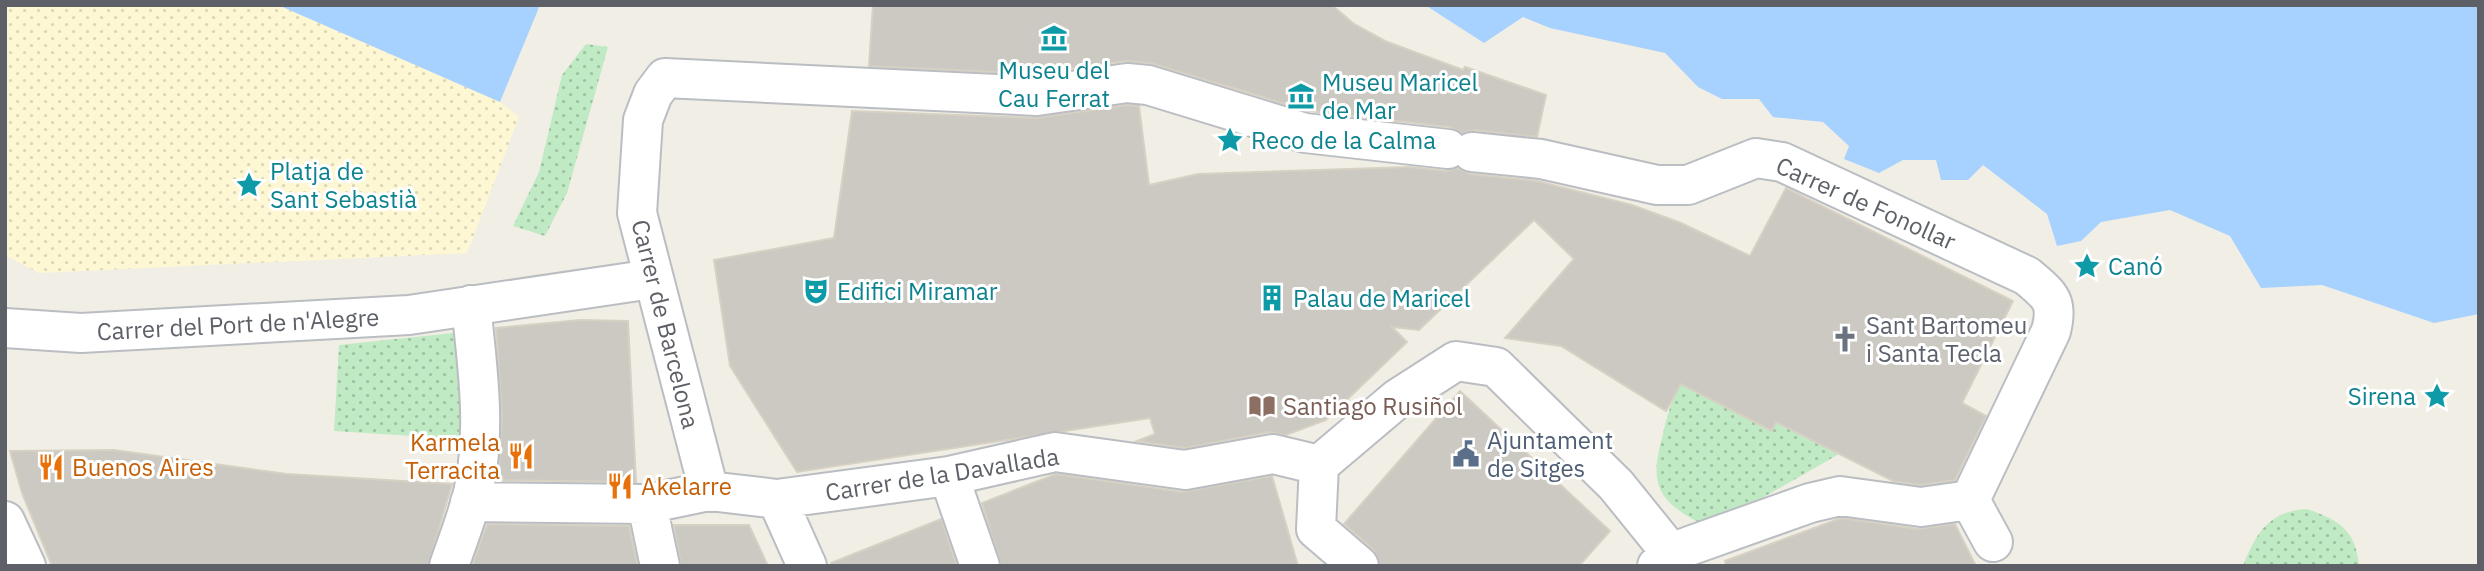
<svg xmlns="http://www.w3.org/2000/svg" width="2484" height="571" font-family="'IBM Plex Sans',sans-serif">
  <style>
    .grass { fill: url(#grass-dots) }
    .sand { fill: url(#sand-dots) }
    .water { fill: #a7d2ff }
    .building { fill: #ccc9c2; stroke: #d6d1c3; stroke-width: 2 }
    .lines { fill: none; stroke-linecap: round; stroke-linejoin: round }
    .minor-casing { stroke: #babdc2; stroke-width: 42 }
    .minor { stroke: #fff; stroke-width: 38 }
    .labels { text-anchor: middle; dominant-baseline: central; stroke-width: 6; stroke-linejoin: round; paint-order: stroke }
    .culture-label { font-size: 24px; fill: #0d838f; stroke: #fff; text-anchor: start }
    .street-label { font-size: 24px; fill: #5d6067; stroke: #fff }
    .worship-label { font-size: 24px; fill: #5b616d; stroke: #fff; text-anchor: start }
    .education-label { font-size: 24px; fill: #785e54; stroke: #fff; text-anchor: start }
    .service-label { font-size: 24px; fill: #4e5e75; stroke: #fff; text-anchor: start }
    .food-label { font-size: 24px; fill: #c56008; stroke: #fff; text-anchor: start }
  </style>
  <defs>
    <pattern id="grass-dots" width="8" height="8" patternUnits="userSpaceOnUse" patternTransform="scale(1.75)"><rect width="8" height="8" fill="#bfeac3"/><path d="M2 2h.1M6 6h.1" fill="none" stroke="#9ec1a2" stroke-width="1.8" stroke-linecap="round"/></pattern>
    <pattern id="sand-dots" width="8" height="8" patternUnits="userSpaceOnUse" patternTransform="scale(1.75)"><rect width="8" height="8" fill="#fef7d3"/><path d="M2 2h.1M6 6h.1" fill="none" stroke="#dcd6b8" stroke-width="1.8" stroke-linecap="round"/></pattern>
  </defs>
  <rect width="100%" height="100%" fill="#f1efe5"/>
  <path class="grass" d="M 586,44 L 608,47 L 567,193 L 545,236 L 513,226 L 539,172 L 562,75 Z
    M 463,332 L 461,439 L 334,431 L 339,345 Z
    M 1681,384 L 1771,431 L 1776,422 L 1839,454 L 1722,521 L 1703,525 C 1656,500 1649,484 1663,434 C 1668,413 1670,404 1681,384 Z
    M 2307,509 C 2339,520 2356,530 2359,566 L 2243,566 C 2256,533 2269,511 2307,509 Z"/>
  <path class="sand" d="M 5,5 L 278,5 L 500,102 L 519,117 L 467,253 L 39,273 L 5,255 Z"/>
  <path class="water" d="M 278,5 L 540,5 L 500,102 Z
    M 1425,5 L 2479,5 L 2479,314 L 2434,323 L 2322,285 L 2261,288 L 2230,236 L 2170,210 L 2101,222 L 2081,241 L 2057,246 L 2047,214 L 1983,165 L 1968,180 L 1941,180 L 1936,160 L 1903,160 L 1879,173 L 1844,159 L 1849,146 L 1823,122 L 1773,117 L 1759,99 L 1722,99 L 1698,87 L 1665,53 L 1550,28 L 1523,17 L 1484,43 Z"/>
  <path class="building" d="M 873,5 L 1332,5 L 1354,24 L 1385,41 L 1463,70 L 1465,67 L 1546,95 L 1537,137 L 1474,130 L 1462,133 L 1450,127 L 1309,111 L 1150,63 L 1124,61 L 1036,74 L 869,66 Z
    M 1128,105 L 1139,106 L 1149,185 L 1198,174 L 1410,167 L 1446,171 L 1458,168 L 1470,174 L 1537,181 L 1632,205 L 1681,223 L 1750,256 L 1786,188 L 2013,301 L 1962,403 L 1986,416 L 1955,480 L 1921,485 L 1893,481 L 1776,422 L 1772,431 L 1681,384 L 1666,411 L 1561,346 L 1505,338 L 1574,259 L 1534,220 L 1419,330 L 1392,327 L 1407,342 L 1326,420 L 1286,435 L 1269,432 L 1185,448 L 1137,441 L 1155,434 L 1150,418 L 797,472 L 730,366 L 714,260 L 834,238 L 852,111 L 1036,118 Z
    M 580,320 L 628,321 L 636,482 L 498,480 L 502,416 L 496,328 Z
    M 1460,391 L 1610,531 L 1579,566 L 1380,566 L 1374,550 L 1344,524 Z
    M 114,450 L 287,474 L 452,484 L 428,566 L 52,566 L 22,493 L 10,451 Z
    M 1056,474 L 1182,492 L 1272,476 L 1298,566 L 1001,566 L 982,503 Z
    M 1841,518 L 1918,529 L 1955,524 L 1976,566 L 1726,566 L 1725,561 Z
    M 941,519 L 957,566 L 831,566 L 831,563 Z
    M 487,524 L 629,526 L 638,566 L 472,566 Z
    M 674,525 L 749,525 L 768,566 L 681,566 Z"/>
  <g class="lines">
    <g class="minor-casing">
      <path id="minor" d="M 1472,152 L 1541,159 L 1657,185 L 1688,185 L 1756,158 L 1782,162 L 2027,276 C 2049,295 2059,300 2051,331 L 1970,500 L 1993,542
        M 5,328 L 81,333 L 409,315 L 652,279
        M 949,476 L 980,566
        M 709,491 L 637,213 L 643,120 L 653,94 L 665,78 L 1037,96 L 1127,83 L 1148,85 L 1305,133 L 1448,149
        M 777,499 L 807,566
        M 470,502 L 647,504 L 709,491 L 777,499 L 949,476 L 1055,452 L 1185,470 L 1273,454 L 1319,465
        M 647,504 L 660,566
        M 5,521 L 26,566
        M 449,566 C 458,539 470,511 475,483 C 486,425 477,363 471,305
        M 1359,566 L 1316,529 L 1319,465 L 1397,399 L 1456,361 L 1496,367 L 1616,485 L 1671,553
        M 1657,566 L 1671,553 L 1692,545 L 1810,503 L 1840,496 L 1921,507 L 1970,500"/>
    </g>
    <use href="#minor" class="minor"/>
  </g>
  <defs>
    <g id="museum-bare" transform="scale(2.1)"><path d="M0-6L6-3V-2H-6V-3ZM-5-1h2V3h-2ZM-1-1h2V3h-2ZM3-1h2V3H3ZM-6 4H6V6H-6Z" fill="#0f9aa8" stroke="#fff" stroke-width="2.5" paint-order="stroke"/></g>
    <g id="sight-bare" transform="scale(2.1)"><path d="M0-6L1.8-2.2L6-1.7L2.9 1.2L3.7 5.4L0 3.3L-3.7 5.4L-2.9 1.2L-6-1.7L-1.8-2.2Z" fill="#0f9aa8" stroke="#fff" stroke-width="2.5" paint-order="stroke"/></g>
    <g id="theatre-bare" transform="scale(2.1)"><path d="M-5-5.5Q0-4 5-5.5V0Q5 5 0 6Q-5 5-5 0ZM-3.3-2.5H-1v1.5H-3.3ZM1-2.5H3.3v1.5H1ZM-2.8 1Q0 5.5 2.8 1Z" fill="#0f9aa8" stroke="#fff" stroke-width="2.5" paint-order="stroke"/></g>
    <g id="building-bare" transform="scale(2.1)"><path d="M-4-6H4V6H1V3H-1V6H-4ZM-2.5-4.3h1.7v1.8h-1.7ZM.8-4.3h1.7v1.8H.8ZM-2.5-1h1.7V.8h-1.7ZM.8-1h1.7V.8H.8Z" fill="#0f9aa8" stroke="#fff" stroke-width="2.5" paint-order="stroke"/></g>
    <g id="church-bare" transform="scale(2.1)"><path d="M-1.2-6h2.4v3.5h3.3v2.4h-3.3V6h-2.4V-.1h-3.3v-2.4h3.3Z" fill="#6b7280" stroke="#fff" stroke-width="2.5" paint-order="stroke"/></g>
    <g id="library-bare" transform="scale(2.1)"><path d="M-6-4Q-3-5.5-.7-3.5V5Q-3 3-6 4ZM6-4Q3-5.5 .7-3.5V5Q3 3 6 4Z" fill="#8d6e63" stroke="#fff" stroke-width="2.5" paint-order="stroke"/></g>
    <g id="civic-bare" transform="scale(2.1)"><path d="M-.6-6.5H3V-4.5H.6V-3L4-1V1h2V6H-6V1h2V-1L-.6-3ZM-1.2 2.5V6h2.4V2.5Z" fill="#5c6f8a" stroke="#fff" stroke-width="2.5" paint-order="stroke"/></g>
    <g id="restaurant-bare" transform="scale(2.1)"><path d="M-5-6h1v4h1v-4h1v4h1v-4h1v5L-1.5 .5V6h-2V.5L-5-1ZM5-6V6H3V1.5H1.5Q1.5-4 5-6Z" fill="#e8710a" stroke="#fff" stroke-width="2.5" paint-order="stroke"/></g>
  </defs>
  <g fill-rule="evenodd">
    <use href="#museum-bare" x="1054" y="38"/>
    <use href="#museum-bare" x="1301" y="96"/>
    <use href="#sight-bare" x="1230" y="140"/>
    <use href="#sight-bare" x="249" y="185"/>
    <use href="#sight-bare" x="2087" y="266"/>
    <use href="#theatre-bare" x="816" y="291"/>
    <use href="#building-bare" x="1272" y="298"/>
    <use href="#church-bare" x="1845" y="339"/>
    <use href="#sight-bare" x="2437" y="396"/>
    <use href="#library-bare" x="1262" y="406"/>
    <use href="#civic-bare" x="1466" y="454"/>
    <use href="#restaurant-bare" x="521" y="456"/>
    <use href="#restaurant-bare" x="51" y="467"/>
    <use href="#restaurant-bare" x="620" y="486"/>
  </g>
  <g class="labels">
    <g class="culture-label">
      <text x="1054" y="70" text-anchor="middle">Museu del<tspan x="1054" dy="28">Cau Ferrat</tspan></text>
      <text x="1322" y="82">Museu Maricel<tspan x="1322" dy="28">de Mar</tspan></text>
      <text x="1251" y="140">Reco de la Calma</text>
      <text x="270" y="171">Platja de<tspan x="270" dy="28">Sant Sebastià</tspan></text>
      <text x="2108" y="266">Canó</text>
      <text x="837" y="291">Edifici Miramar</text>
      <text x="1293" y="298">Palau de Maricel</text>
      <text x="2416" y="396" text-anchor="end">Sirena</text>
    </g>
    <g class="street-label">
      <text transform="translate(1866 203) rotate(24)">Carrer de Fonollar</text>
      <text transform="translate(238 324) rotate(-3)">Carrer del Port de n'Alegre</text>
      <text transform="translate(666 324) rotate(76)">Carrer de Barcelona</text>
      <text transform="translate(942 474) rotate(-9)">Carrer de la Davallada</text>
    </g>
    <g class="worship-label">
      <text x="1866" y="325">Sant Bartomeu<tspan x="1866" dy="28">i Santa Tecla</tspan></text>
    </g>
    <g class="education-label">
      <text x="1283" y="406">Santiago Rusiñol</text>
    </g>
    <g class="service-label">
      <text x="1487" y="440">Ajuntament<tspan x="1487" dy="28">de Sitges</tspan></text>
    </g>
    <g class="food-label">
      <text x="500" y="442" text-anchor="end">Karmela<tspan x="500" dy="28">Terracita</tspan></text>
      <text x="72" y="467">Buenos Aires</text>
      <text x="641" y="486">Akelarre</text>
    </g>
  </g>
  <rect width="2484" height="571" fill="none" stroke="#5d6067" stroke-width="14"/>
</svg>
